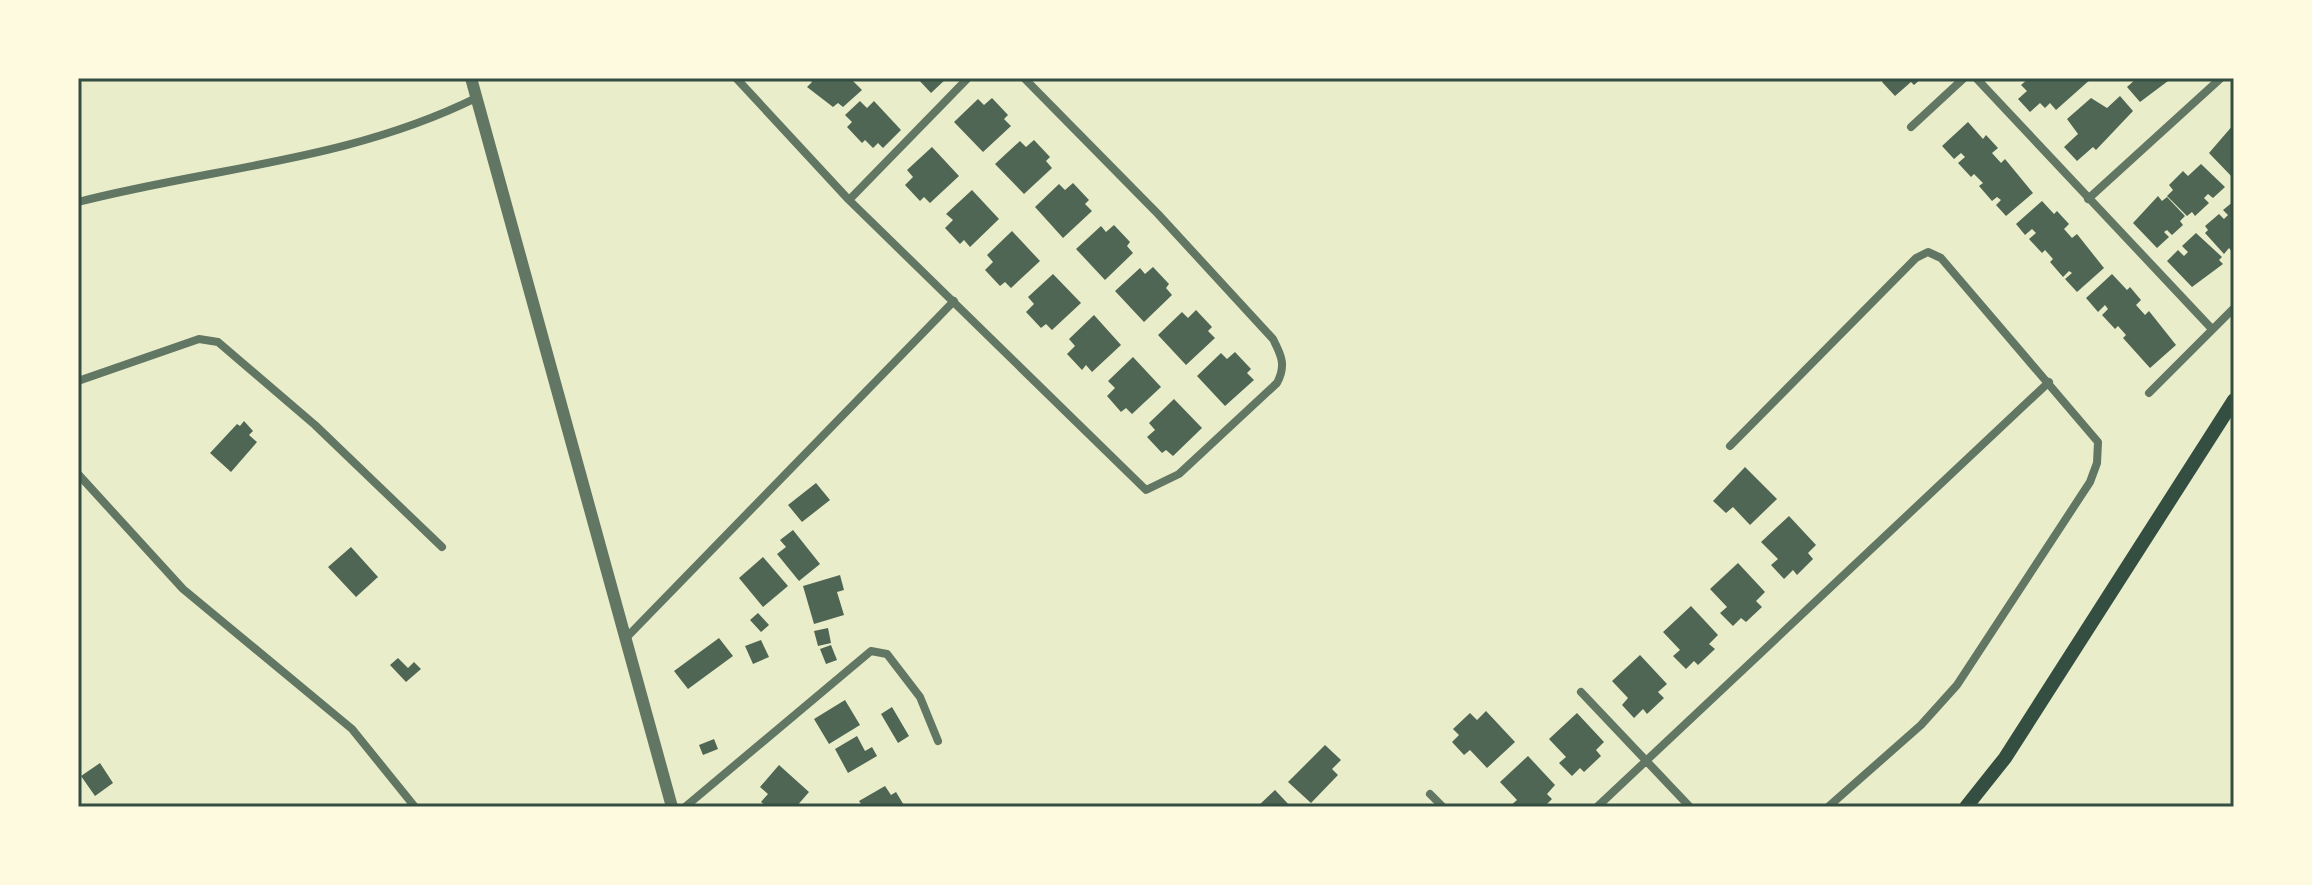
<svg xmlns="http://www.w3.org/2000/svg" width="2312" height="885" font-family="Raleway,sans-serif">
  <style>
    .building { fill: #4f6655 }
    .lines { fill: none; stroke-linecap: round; stroke-linejoin: round }
    .minor { stroke: #617663; stroke-width: 8 }
    .tertiary { stroke: #617663; stroke-width: 12 }
    .secondary { stroke: #344e41; stroke-width: 14 }
    .neatline { fill: none; stroke: #344e41; stroke-width: 3 }
  </style>
  <rect width="100%" height="100%" fill="#e9edc9"/>
  <path class="building" d="M 809,78 L 850,78 L 862,90 L 843,107 L 838,103 L 833,107 L 807,87 L 812,82 Z
    M 917,78 L 947,78 L 931,93 Z
    M 1886,78 L 1922,78 L 1914,85 L 1911,82 L 1895,96 L 1882,82 Z
    M 2029,78 L 2092,78 L 2056,110 L 2050,103 L 2045,108 L 2040,103 L 2030,112 L 2018,99 L 2027,91 L 2021,85 Z
    M 2137,78 L 2172,78 L 2140,102 L 2127,87 Z
    M 2120,96 L 2133,111 L 2096,150 L 2093,147 L 2077,161 L 2064,147 L 2078,134 L 2067,119 L 2091,98 L 2107,108 Z
    M 992,98 L 1008,115 L 1004,119 L 1011,126 L 983,152 L 954,122 L 978,99 L 984,105 Z
    M 860,101 L 867,108 L 874,101 L 901,130 L 883,148 L 878,143 L 873,148 L 865,140 L 862,143 L 847,127 L 852,122 L 845,115 Z
    M 1968,122 L 1983,139 L 1986,135 L 1998,148 L 1992,153 L 2001,163 L 2005,159 L 2033,193 L 2006,216 L 1996,205 L 2001,200 L 1997,197 L 1992,201 L 1979,186 L 1983,183 L 1974,174 L 1971,177 L 1958,163 L 1965,157 L 1961,153 L 1954,159 L 1942,146 Z
    M 2234,124 L 2234,179 L 2209,153 Z
    M 1034,140 L 1050,157 L 1046,161 L 1052,168 L 1024,194 L 995,164 L 1020,141 L 1026,147 Z
    M 932,147 L 959,176 L 930,203 L 924,197 L 920,201 L 905,185 L 913,177 L 907,170 Z
    M 2201,164 L 2225,187 L 2213,198 L 2208,194 L 2204,198 L 2209,203 L 2195,216 L 2192,212 L 2187,216 L 2167,196 L 2173,190 L 2169,185 L 2183,171 L 2188,176 Z
    M 1073,183 L 1089,200 L 1085,204 L 1092,211 L 1063,238 L 1035,207 L 1059,184 L 1065,190 Z
    M 972,190 L 999,219 L 970,247 L 964,240 L 960,244 L 945,228 L 953,220 L 946,214 Z
    M 2158,196 L 2162,201 L 2167,197 L 2185,216 L 2180,221 L 2183,225 L 2172,235 L 2167,230 L 2164,232 L 2169,237 L 2157,248 L 2133,223 Z
    M 2042,201 L 2054,214 L 2057,211 L 2069,224 L 2064,229 L 2072,238 L 2077,234 L 2104,268 L 2077,292 L 2065,279 L 2072,273 L 2069,271 L 2063,277 L 2050,262 L 2053,259 L 2045,250 L 2042,253 L 2029,239 L 2036,233 L 2032,229 L 2025,235 L 2016,224 Z
    M 2234,201 L 2234,254 L 2229,248 L 2224,254 L 2205,233 L 2208,230 L 2205,226 L 2219,214 L 2224,219 L 2228,215 L 2223,210 Z
    M 1114,225 L 1130,242 L 1127,246 L 1133,253 L 1105,280 L 1076,249 L 1101,226 L 1106,232 Z
    M 1012,231 L 1040,261 L 1011,288 L 1005,282 L 1000,286 L 985,270 L 993,262 L 987,255 Z
    M 2196,233 L 2222,257 L 2219,260 L 2223,264 L 2192,287 L 2167,261 L 2178,250 L 2184,256 L 2188,252 L 2182,246 Z
    M 1153,267 L 1169,284 L 1166,288 L 1172,295 L 1144,322 L 1115,291 L 1140,268 L 1145,274 Z
    M 1053,274 L 1081,303 L 1052,330 L 1046,324 L 1041,328 L 1026,312 L 1034,304 L 1028,297 Z
    M 2112,274 L 2127,290 L 2130,287 L 2141,300 L 2136,305 L 2145,315 L 2149,311 L 2176,345 L 2150,368 L 2123,338 L 2126,335 L 2118,326 L 2115,329 L 2102,315 L 2108,309 L 2105,305 L 2098,312 L 2086,298 Z
    M 1196,310 L 1212,327 L 1208,331 L 1215,338 L 1186,365 L 1158,335 L 1182,312 L 1188,318 Z
    M 1094,315 L 1121,345 L 1092,372 L 1086,365 L 1082,370 L 1067,354 L 1075,346 L 1069,339 Z
    M 1235,352 L 1251,369 L 1247,373 L 1254,380 L 1225,406 L 1197,376 L 1221,353 L 1227,359 Z
    M 1133,357 L 1161,387 L 1132,414 L 1126,408 L 1121,412 L 1107,396 L 1115,388 L 1108,381 Z
    M 1174,399 L 1202,428 L 1173,456 L 1166,450 L 1162,453 L 1147,437 L 1155,430 L 1149,423 Z
    M 244,421 L 253,431 L 249,435 L 257,442 L 231,472 L 210,453 L 237,424 L 240,426 Z
    M 1745,467 L 1777,499 L 1750,525 L 1733,507 L 1726,513 L 1713,501 Z
    M 816,483 L 830,500 L 802,522 L 788,505 Z
    M 1789,516 L 1816,545 L 1808,553 L 1813,559 L 1797,575 L 1793,570 L 1784,579 L 1771,565 L 1778,559 L 1761,542 Z
    M 793,530 L 820,564 L 799,581 L 777,554 L 786,547 L 780,540 Z
    M 351,547 L 378,577 L 356,597 L 328,567 Z
    M 763,557 L 788,586 L 763,607 L 739,578 Z
    M 1738,563 L 1765,592 L 1756,601 L 1762,607 L 1746,622 L 1741,618 L 1733,626 L 1720,613 L 1727,607 L 1710,589 Z
    M 840,575 L 844,590 L 837,592 L 844,615 L 814,624 L 803,586 Z
    M 1691,606 L 1718,635 L 1709,644 L 1715,649 L 1698,665 L 1694,661 L 1686,669 L 1673,656 L 1680,650 L 1663,632 Z
    M 758,613 L 769,625 L 761,632 L 750,620 Z
    M 828,628 L 831,643 L 818,646 L 814,631 Z
    M 719,638 L 733,656 L 688,689 L 674,671 Z
    M 761,640 L 769,657 L 753,664 L 745,646 Z
    M 831,645 L 837,660 L 826,664 L 820,649 Z
    M 1640,655 L 1667,684 L 1658,692 L 1664,698 L 1647,714 L 1643,709 L 1634,718 L 1622,705 L 1628,698 L 1612,681 Z
    M 398,658 L 408,668 L 414,662 L 421,669 L 406,682 L 390,665 Z
    M 845,700 L 860,725 L 829,744 L 814,719 Z
    M 892,707 L 909,736 L 898,743 L 881,714 Z
    M 1486,711 L 1515,742 L 1487,768 L 1470,750 L 1464,755 L 1452,742 L 1459,735 L 1453,729 L 1470,713 L 1477,720 Z
    M 1577,713 L 1604,742 L 1596,750 L 1601,756 L 1584,772 L 1580,768 L 1572,776 L 1559,763 L 1566,757 L 1549,739 Z
    M 857,736 L 865,751 L 872,747 L 877,756 L 848,773 L 835,749 Z
    M 714,739 L 718,749 L 703,755 L 699,745 Z
    M 1325,745 L 1341,760 L 1332,769 L 1338,775 L 1311,803 L 1288,782 Z
    M 1528,756 L 1555,785 L 1547,794 L 1552,799 L 1544,807 L 1509,807 L 1517,800 L 1500,782 Z
    M 100,763 L 113,783 L 95,796 L 81,776 Z
    M 779,765 L 809,792 L 796,807 L 767,807 L 761,802 L 768,794 L 760,787 Z
    M 885,786 L 891,795 L 896,792 L 905,807 L 863,807 L 859,801 Z
    M 1275,790 L 1291,807 L 1257,807 Z"/>
  <g class="lines">
    <path class="minor" d="M 736,78 L 849,200 L 1146,490 L 1179,474 L 1277,383 C 1286,366 1282,356 1273,339 L 1158,214 L 1024,78
      M 1976,78 L 2212,329
      M 1911,127 L 1964,78
      M 2088,199 L 2221,78
      M 849,200 L 968,78
      M 78,202 C 214,167 348,161 476,98
      M 78,381 L 199,339 L 218,342 L 315,425 L 442,547
      M 2149,393 L 2234,308
      M 1730,446 L 1916,258 L 1928,252 L 1941,258 L 2098,442 L 2097,463 L 2090,482 L 1957,685 L 1921,725 L 1828,807
      M 78,474 L 183,589 L 352,729 L 415,807
      M 625,639 L 954,301
      M 1581,692 L 1690,807
      M 1430,794 L 1443,807
      M 685,807 L 871,651 L 887,654 L 920,697 L 938,741
      M 1597,807 L 2049,382"/>
    <path class="tertiary" d="M 471,78 L 672,807"/>
    <path class="secondary" d="M 1966,807 L 2005,758 L 2234,400"/>
  </g>
  <rect width="2312" height="885" fill="none" stroke="#fefae0" stroke-width="160"/>
  <rect x="80" y="80" width="2152" height="725" class="neatline"/>
</svg>
